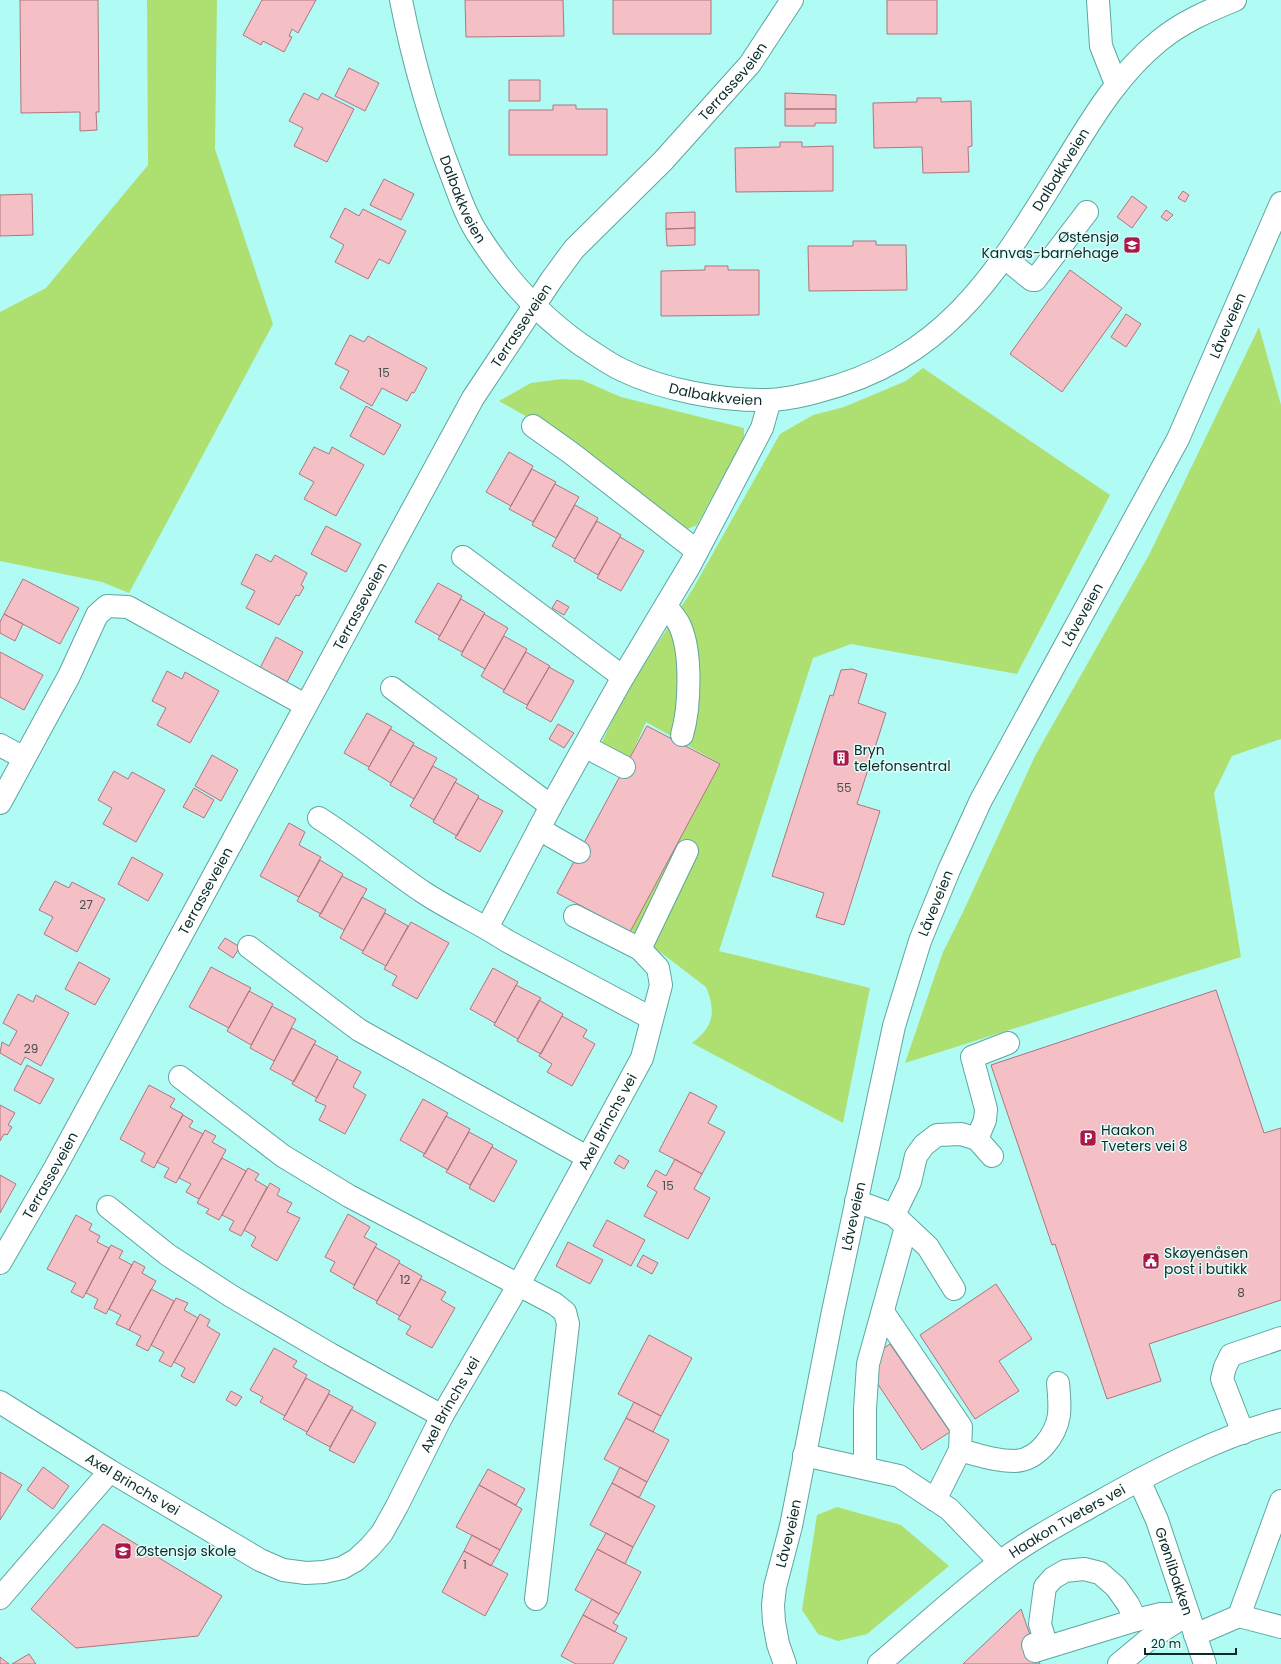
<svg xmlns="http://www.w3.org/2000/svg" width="1281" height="1664" font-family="Poppins,sans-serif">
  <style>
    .green { fill: #aee071 }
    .building { fill: #f5bfc6; stroke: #af757e }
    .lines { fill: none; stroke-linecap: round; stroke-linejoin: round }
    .minor-casing { stroke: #5da6a1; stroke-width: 24 }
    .minor { stroke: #fff; stroke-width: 22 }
    .labels { text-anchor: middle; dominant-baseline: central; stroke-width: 3; stroke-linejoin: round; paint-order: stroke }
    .number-label { font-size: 12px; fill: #465050 }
    .street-label { font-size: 14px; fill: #0b2b29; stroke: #e2fefb }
    .poi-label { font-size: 14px; fill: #0b2b29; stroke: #e2fefb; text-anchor: start }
  </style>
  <rect width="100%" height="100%" fill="#b0fbf4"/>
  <path class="green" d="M 147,0 L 217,0 L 215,149 L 273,324 L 129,593 L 102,582 L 0,561 L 0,312 L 46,288 L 148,165 Z
    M 1259,327 L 1281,405 L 1281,739 L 1232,756 L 1214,793 L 1241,957 L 905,1063 L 943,952 L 963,912 L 1035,756 L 1149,555 Z
    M 923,368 L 1110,495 L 1017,674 L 851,644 L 813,658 L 719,951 L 870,988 L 843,1123 L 692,1043 C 714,1027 716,1011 706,987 L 630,929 L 719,763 L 646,722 L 629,760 L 604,746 L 602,742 L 625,694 L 694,587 L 780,434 L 813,415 L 844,407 L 906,381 Z
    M 562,379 L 582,380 L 621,397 L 744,428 L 744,438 L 697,525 L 685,530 L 533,414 L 529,418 L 499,401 L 531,383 Z
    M 837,1507 L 901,1525 L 949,1566 L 867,1634 L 838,1641 L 818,1634 L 802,1610 L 817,1515 Z"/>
  <path class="building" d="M 20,0 L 98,0 L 99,112 L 96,112 L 97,130 L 80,131 L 80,112 L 21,113 Z
    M 262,0 L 316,0 L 298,33 L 292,29 L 289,36 L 292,37 L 284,52 L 263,41 L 261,45 L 243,35 Z
    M 465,0 L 563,0 L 564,36 L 466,37 Z
    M 613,0 L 711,0 L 711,34 L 613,34 Z
    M 887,0 L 937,0 L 937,34 L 887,34 Z
    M 349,68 L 379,83 L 365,111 L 335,96 Z
    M 509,80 L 540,80 L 540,101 L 509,101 Z
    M 304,93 L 318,100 L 322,93 L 354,109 L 327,162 L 294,146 L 303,128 L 289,121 Z
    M 785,93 L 836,95 L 836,109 L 785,109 Z
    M 917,98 L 941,98 L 941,102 L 971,101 L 972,146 L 968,147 L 969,172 L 923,173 L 922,147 L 874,148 L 873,103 L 917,102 Z
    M 553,105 L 576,105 L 576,109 L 607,109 L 607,155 L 509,155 L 509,110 L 553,110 Z
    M 785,109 L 836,109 L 836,123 L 815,123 L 815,126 L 785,126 Z
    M 780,142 L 802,142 L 802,147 L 833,146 L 833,191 L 736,192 L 735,148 L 780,147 Z
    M 384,179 L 414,194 L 401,220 L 370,205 Z
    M 1183,191 L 1189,195 L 1185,202 L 1178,198 Z
    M 32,194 L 33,235 L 0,236 L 0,195 Z
    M 1132,196 L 1147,207 L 1132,228 L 1117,217 Z
    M 345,208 L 359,216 L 363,209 L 406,231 L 389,264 L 379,259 L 368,279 L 335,262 L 344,245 L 330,237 Z
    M 1166,210 L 1173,215 L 1167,221 L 1161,217 Z
    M 695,212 L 695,228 L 666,229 L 666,213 Z
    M 695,228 L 695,245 L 667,246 L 666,229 Z
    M 853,241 L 876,241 L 876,245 L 906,245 L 907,290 L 809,291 L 808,246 L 853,246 Z
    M 705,266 L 728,266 L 728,270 L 759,270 L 759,315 L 661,316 L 661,271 L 705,270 Z
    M 1070,270 L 1122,308 L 1062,392 L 1010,354 Z
    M 1126,314 L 1141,324 L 1126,347 L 1111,337 Z
    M 350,335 L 364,342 L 368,336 L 427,368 L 414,393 L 412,392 L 407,401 L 382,388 L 372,406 L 340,388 L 349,371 L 335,364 Z
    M 366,406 L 401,425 L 384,455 L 350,436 Z
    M 314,447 L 329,454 L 332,447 L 364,465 L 336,516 L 304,499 L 314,482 L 299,474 Z
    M 509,452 L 533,466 L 511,506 L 486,492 Z
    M 532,469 L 556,482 L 533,522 L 509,509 Z
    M 555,484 L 579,497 L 556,538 L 532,525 Z
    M 575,505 L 598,518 L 575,559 L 552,546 Z
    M 597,521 L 621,535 L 598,575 L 574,561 Z
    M 326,526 L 361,544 L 346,572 L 311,554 Z
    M 620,537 L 644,551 L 621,591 L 597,578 Z
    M 256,554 L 271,562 L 275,555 L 307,573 L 301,585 L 304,587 L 299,596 L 296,595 L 279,625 L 246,608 L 255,591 L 241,584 Z
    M 23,579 L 79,608 L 60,644 L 4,614 Z
    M 438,583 L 462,596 L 440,636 L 415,622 Z
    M 461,599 L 485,613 L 462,652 L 438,639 Z
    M 557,600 L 569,607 L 564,615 L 552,608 Z
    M 4,614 L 23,624 L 15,641 L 0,633 L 0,622 Z
    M 484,614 L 508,628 L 485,669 L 461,655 Z
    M 504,636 L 527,649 L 504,690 L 481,676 Z
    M 276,637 L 303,652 L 287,682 L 260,668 Z
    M 0,652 L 43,675 L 24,710 L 0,697 Z
    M 526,652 L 550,666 L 527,705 L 503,692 Z
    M 549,667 L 574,681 L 551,722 L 526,708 Z
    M 852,669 L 867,674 L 858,703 L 886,713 L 857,804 L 880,811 L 844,925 L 816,917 L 824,893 L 772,876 L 830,695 L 833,696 L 841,670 Z
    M 167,671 L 182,679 L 185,672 L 219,691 L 190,743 L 157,725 L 166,708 L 152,701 Z
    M 367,713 L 392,727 L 369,767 L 344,753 Z
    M 558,724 L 574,733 L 564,748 L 549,739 Z
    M 647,726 L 720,764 L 630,932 L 557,893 Z
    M 390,729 L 414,743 L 391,783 L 368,769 Z
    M 413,745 L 437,758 L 414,799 L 390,785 Z
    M 212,755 L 238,770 L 221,801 L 195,786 Z
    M 433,766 L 457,779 L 434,820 L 410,806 Z
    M 114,771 L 128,779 L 132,772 L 165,790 L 136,842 L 103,824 L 112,808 L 98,800 Z
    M 455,782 L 479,796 L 457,836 L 433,822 Z
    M 194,788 L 214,800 L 204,818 L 183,807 Z
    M 478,798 L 503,811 L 480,852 L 455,838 Z
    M 289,823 L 305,832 L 299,845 L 321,857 L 299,897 L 260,876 Z
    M 132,857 L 163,874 L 148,901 L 118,884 Z
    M 320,860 L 343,874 L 321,914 L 297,901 Z
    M 342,876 L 367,889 L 344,930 L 319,916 Z
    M 55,881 L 69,888 L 72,882 L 105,899 L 77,952 L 44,934 L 53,917 L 39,910 Z
    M 362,897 L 386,910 L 363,951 L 340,938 Z
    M 385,913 L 408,926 L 386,966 L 362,953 Z
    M 411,922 L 449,943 L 417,999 L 392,985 L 397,976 L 384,969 Z
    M 225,938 L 240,947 L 233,958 L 218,948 Z
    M 79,962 L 110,979 L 95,1005 L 65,989 Z
    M 211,967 L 251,988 L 229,1028 L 189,1007 Z
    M 493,968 L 518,982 L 495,1023 L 470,1009 Z
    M 516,985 L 541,998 L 518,1039 L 494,1025 Z
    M 1216,990 L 1264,1133 L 1281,1128 L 1281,1300 L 1149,1344 L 1161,1381 L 1107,1399 L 1055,1244 L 1052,1245 L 991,1065 Z
    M 249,991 L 273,1004 L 251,1045 L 227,1031 Z
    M 18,994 L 33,1002 L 36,995 L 69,1013 L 41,1066 L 25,1057 L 21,1065 L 0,1053 L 2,1042 L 9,1046 L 17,1031 L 3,1023 Z
    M 539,1000 L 563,1014 L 541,1054 L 517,1041 Z
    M 272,1006 L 296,1019 L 274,1061 L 250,1048 Z
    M 562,1016 L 587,1030 L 583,1037 L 595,1044 L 572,1086 L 547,1072 L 552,1064 L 539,1056 Z
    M 292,1028 L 316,1041 L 294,1082 L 270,1069 Z
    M 314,1044 L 338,1057 L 317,1098 L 292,1084 Z
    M 337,1059 L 361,1072 L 353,1087 L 366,1095 L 345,1134 L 319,1120 L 326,1106 L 315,1101 Z
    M 27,1065 L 54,1079 L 40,1104 L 14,1090 Z
    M 149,1085 L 175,1099 L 170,1107 L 183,1114 L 154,1168 L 141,1161 L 145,1153 L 120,1139 Z
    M 690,1092 L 717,1106 L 708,1123 L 725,1132 L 702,1174 L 659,1151 Z
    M 423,1099 L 448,1113 L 425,1154 L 400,1140 Z
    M 0,1105 L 15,1113 L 8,1125 L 12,1127 L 7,1135 L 4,1134 L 0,1141 Z
    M 183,1115 L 193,1121 L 189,1127 L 203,1134 L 176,1183 L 164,1177 L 169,1168 L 157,1162 Z
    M 446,1116 L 470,1129 L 448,1170 L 423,1156 Z
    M 205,1130 L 216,1136 L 212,1142 L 226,1150 L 199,1199 L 186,1192 L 191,1184 L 179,1178 Z
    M 469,1132 L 493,1145 L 470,1185 L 446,1172 Z
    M 492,1147 L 517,1161 L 494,1202 L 469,1188 Z
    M 619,1155 L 629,1161 L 624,1169 L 614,1163 Z
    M 222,1158 L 246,1171 L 219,1220 L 206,1213 L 209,1209 L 197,1203 Z
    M 675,1159 L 702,1174 L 694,1189 L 710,1198 L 688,1239 L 644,1216 L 657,1192 L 647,1186 L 656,1170 L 666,1176 Z
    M 248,1168 L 259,1174 L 255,1180 L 267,1187 L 241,1236 L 229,1230 L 234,1221 L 222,1215 Z
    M 0,1175 L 16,1184 L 0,1213 Z
    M 270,1183 L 280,1189 L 277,1195 L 292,1203 L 287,1212 L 300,1218 L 277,1261 L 251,1246 L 256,1237 L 244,1230 Z
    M 348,1214 L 370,1227 L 364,1237 L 377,1244 L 354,1285 L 330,1271 L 335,1262 L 325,1257 Z
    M 76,1215 L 92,1224 L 89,1230 L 100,1236 L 97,1242 L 109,1248 L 83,1298 L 71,1292 L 76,1283 L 47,1269 Z
    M 607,1220 L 645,1240 L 631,1266 L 593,1246 Z
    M 568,1242 L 603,1260 L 590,1284 L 556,1266 Z
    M 111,1245 L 123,1251 L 119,1258 L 132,1265 L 106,1314 L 94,1308 L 98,1299 L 86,1293 Z
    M 375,1247 L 400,1261 L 377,1301 L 353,1288 Z
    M 643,1255 L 658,1263 L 652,1274 L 637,1266 Z
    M 134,1261 L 145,1267 L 142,1273 L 156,1281 L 129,1330 L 116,1324 L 121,1315 L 109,1309 Z
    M 399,1263 L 422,1276 L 400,1316 L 376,1303 Z
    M 421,1279 L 446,1292 L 441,1300 L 455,1308 L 432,1348 L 406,1334 L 411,1326 L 398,1319 Z
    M 996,1284 L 1032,1339 L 999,1361 L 1019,1391 L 975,1419 L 920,1335 Z
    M 151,1289 L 174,1301 L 148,1351 L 136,1345 L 141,1336 L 129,1330 Z
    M 176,1298 L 188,1303 L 184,1310 L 198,1318 L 171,1367 L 159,1361 L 164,1352 L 151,1345 Z
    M 200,1314 L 210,1320 L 207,1326 L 220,1334 L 194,1383 L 181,1376 L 185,1368 L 174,1362 Z
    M 649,1335 L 692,1358 L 661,1416 L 618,1394 Z
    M 890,1344 L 950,1432 L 922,1450 L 863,1362 Z
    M 274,1348 L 297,1361 L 293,1367 L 307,1375 L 285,1416 L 260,1402 L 263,1397 L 250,1390 Z
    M 306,1378 L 330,1391 L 307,1432 L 283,1419 Z
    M 231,1391 L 242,1397 L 236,1406 L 226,1400 Z
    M 329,1394 L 353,1407 L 330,1447 L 306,1434 Z
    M 634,1402 L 661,1416 L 653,1432 L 626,1418 Z
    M 351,1409 L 376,1423 L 354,1463 L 329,1450 Z
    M 626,1418 L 669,1440 L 647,1482 L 604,1459 Z
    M 43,1467 L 69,1486 L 53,1509 L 27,1490 Z
    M 620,1467 L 647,1482 L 639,1498 L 612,1483 Z
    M 488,1469 L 525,1489 L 516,1505 L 479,1485 Z
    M 0,1472 L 22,1485 L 0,1520 Z
    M 612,1483 L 655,1506 L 633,1547 L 590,1525 Z
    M 479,1485 L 522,1509 L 500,1550 L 456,1527 Z
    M 103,1524 L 222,1596 L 198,1636 L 76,1648 L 31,1609 Z
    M 606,1533 L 633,1547 L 625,1564 L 597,1549 Z
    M 472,1535 L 500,1550 L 491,1566 L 464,1551 Z
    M 597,1549 L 641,1572 L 619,1614 L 575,1590 Z
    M 464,1551 L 508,1574 L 485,1616 L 442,1592 Z
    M 592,1599 L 619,1614 L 613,1623 L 618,1626 L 615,1632 L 583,1615 Z
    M 1021,1609 L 1040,1664 L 963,1664 Z
    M 583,1615 L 627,1638 L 613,1664 L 576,1664 L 561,1656 Z
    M 29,1654 L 36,1664 L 12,1664 Z
    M 0,1657 L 9,1664 L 0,1664 Z"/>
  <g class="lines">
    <g class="minor-casing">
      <g id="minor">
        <path id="s1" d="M 401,0 C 413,61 430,121 453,179 C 460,198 467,218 479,236 C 506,278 539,315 580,344 C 594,353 607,363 622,370 C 663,390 722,401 767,400 C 784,400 800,396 816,392 C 953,358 1002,263 1071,153 C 1096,112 1121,72 1159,41 C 1182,22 1208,11 1235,0"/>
        <path d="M 1098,0 L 1101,46 L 1116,84"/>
        <path d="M 1005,258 L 1032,280 L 1035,280 L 1087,212"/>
        <path d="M 533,426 L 571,453 L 697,551"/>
        <path d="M 463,557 L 623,677"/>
        <path d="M 666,606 C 670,612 677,619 680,626 C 692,653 690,707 682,735"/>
        <path d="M 392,688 L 551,806"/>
        <path d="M 0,745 L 24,758"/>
        <path d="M 586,747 L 624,767"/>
        <path d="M 0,803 L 69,676 L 97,615 L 107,606 L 128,607 L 305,705"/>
        <path d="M 319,818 C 355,841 388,868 423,892 C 450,910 480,923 507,941 L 651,1018"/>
        <path d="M 539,829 L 579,852"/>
        <path d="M 487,928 L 551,806 L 623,677 L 690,565 L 762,428 L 770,400"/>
        <path d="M 249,947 L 359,1030 L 587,1157"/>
        <path d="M 640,949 L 687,851"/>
        <path d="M 180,1077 L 283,1156 L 349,1196 L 555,1304 L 565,1312 L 568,1324 L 536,1599"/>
        <path d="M 977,1139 L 985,1120 L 986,1109 L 972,1057 L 1008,1043"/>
        <path d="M 856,1201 L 894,1215 L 928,1247 L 954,1289"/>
        <path d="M 108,1207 L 168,1255 L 231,1296 L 330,1354 L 442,1416"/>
        <path d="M 894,1215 L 910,1182 L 916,1156 L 924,1145 L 937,1135 L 961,1134 L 977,1139 L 992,1156"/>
        <path id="s2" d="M 0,1263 L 55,1168 L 473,398 L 552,279 L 574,249 L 663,161 L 750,64 L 792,0"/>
        <path d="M 883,1312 L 961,1427 L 960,1450 L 935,1500"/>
        <path id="s3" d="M 0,1402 L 110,1471 L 260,1560 L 283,1570 L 306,1573 L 324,1572 L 342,1568 L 356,1560 L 370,1547 L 382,1533 L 397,1506 L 442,1416 L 518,1286 L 642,1058 L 661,985 L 658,968 L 640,949 L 575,916"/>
        <path d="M 1243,1433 L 1222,1379 L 1225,1367 L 1231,1355 L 1281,1338"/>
        <path d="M 960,1450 C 978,1455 996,1461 1015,1461 C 1038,1460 1056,1435 1059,1415 C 1060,1405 1059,1393 1058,1383"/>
        <path d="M 804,1455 L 899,1476 L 949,1509 L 1000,1562"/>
        <path d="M 865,1468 L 865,1409 L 868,1364 L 906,1227"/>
        <path id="s4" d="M 1139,1480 L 1157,1520 L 1205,1664"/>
        <path d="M 0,1598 L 110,1471"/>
        <path d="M 1239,1616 L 1281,1627"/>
        <path d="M 1195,1635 L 1239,1616 L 1281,1501"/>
        <path d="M 1033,1645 L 1045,1641 L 1040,1624 L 1045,1587 L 1053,1578 L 1065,1571 L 1084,1569 L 1100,1573 L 1116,1587 L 1128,1604 L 1136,1620"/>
        <path d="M 1035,1651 L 1136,1620 L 1161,1614 L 1188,1614"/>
        <path id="s5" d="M 785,1664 L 778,1644 L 774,1622 L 773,1605 L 775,1587 L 791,1526 L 832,1316 L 894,1026 L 920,941 L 949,870 L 981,800 L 1178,439 L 1281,203"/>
        <path id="s6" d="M 879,1664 C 919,1630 958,1594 1000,1562 C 1031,1539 1065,1521 1099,1502 C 1154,1471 1219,1437 1281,1420"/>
        <path d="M 1119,1664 L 1149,1639 L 1188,1614"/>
      </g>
    </g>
    <use href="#minor" class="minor"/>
  </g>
  <defs>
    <g id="school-square" transform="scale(0.9)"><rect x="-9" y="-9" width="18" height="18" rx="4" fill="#ab1748" stroke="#e2fefb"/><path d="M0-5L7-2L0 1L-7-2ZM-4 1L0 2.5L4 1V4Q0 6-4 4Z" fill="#fff"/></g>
    <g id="building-square" transform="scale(0.9)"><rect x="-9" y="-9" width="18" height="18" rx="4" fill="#ab1748" stroke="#e2fefb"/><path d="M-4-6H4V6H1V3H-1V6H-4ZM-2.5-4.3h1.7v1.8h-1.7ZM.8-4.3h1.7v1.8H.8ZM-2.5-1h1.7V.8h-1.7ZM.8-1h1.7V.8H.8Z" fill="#fff"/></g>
    <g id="parking-square" transform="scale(0.9)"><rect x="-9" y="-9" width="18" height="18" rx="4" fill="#ab1748" stroke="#e2fefb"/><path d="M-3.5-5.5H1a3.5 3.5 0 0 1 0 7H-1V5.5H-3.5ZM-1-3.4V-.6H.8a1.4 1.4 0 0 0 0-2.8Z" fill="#fff"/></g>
    <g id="civic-square" transform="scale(0.9)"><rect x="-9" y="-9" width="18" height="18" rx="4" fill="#ab1748" stroke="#e2fefb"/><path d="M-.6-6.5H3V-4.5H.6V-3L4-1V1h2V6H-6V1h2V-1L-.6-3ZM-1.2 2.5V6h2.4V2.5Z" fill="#fff"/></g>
  </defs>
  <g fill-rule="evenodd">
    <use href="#school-square" x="1132" y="245"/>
    <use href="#building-square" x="841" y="758"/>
    <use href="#parking-square" x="1088" y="1138"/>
    <use href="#civic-square" x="1151" y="1261"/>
    <use href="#school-square" x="123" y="1551"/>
  </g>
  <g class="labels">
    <g class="number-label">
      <text x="384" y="372">15</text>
      <text x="844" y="787">55</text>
      <text x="86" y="904">27</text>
      <text x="31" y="1048">29</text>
      <text x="668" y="1185">15</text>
      <text x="405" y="1279">12</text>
      <text x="1241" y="1292">8</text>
      <text x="465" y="1564">1</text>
    </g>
    <g class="street-label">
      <text stroke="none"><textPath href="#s2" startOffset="1397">Terrasseveien</textPath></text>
      <text stroke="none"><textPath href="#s1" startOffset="988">Dalbakkveien</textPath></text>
      <text stroke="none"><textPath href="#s1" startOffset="209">Dalbakkveien</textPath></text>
      <text stroke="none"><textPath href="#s2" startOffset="1073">Terrasseveien</textPath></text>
      <text stroke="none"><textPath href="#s5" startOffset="1430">Låveveien</textPath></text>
      <text stroke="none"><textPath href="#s1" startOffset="545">Dalbakkveien</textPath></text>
      <text stroke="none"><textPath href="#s2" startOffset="749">Terrasseveien</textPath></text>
      <text stroke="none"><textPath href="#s5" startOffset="1106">Låveveien</textPath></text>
      <text stroke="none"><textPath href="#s2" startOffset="425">Terrasseveien</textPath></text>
      <text stroke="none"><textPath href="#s5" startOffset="782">Låveveien</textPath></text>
      <text stroke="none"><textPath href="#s3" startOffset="912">Axel Brinchs vei</textPath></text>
      <text stroke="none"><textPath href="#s2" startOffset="101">Terrasseveien</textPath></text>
      <text stroke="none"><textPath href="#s5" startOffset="458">Låveveien</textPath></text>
      <text stroke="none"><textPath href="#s3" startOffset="588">Axel Brinchs vei</textPath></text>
      <text stroke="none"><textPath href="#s3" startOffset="156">Axel Brinchs vei</textPath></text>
      <text stroke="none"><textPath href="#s6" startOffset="237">Haakon Tveters vei</textPath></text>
      <text stroke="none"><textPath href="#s5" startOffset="134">Låveveien</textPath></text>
      <text stroke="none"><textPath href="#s4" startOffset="98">Grønlibakken</textPath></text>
    </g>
    <g class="poi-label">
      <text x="1119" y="237" text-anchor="end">Østensjø<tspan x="1119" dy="16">Kanvas-barnehage</tspan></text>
      <text x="854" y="750">Bryn<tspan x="854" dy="16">telefonsentral</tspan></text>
      <text x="1101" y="1130">Haakon<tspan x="1101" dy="16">Tveters vei 8</tspan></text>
      <text x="1164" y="1253">Skøyenåsen<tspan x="1164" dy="16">post i butikk</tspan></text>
      <text x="136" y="1551">Østensjø skole</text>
    </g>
  </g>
  <path d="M1145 1648v6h91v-6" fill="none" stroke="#0b2b29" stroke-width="2"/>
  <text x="1151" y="1648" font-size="12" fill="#0b2b29" stroke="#e2fefb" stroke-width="3" paint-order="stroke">20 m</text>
</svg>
